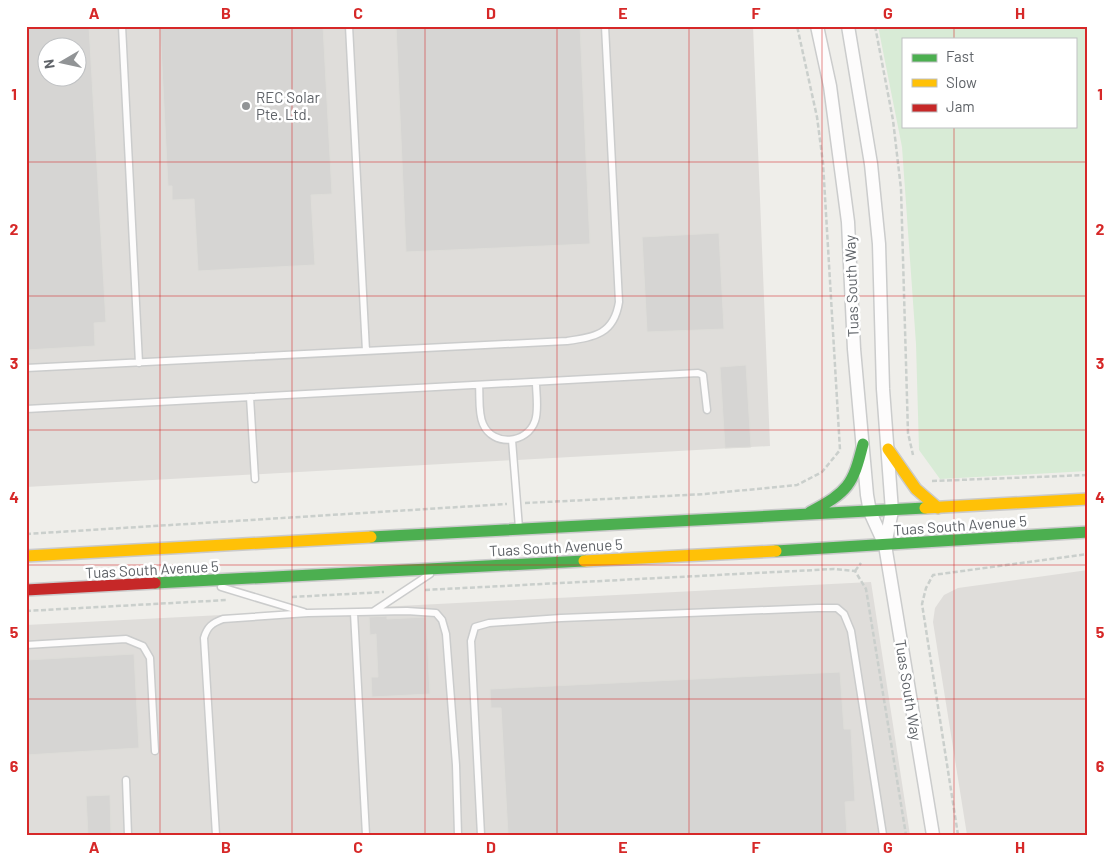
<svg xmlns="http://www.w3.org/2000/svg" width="1114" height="861" font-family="Barlow,sans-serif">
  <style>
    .industrial { fill: #dfddda; fill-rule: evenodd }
    .green { fill: #d8ebd6; fill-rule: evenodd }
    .building { fill: #d6d5d3; stroke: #deddd9; fill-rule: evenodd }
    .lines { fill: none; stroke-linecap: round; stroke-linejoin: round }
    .lane-casing { stroke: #cbcccc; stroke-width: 9 }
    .street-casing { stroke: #cbcccc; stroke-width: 15 }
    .fast-casing { stroke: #cacacb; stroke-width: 14 }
    .slow-casing { stroke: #cacacb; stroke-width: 14 }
    .jam-casing { stroke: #cacacb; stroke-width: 14 }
    .path { stroke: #cacfcc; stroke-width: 2.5; stroke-dasharray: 5 2.5; stroke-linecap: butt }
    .lane { stroke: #fdfcfc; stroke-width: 6 }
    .street { stroke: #fdfcfc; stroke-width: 12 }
    .fast { stroke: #4caf50; stroke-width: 11 }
    .slow { stroke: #ffc107; stroke-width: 11 }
    .jam { stroke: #c62828; stroke-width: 11 }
    .grid { fill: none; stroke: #d62828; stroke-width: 1; stroke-opacity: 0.55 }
    .poi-dot { fill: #919496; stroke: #fff; stroke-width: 2 }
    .labels { text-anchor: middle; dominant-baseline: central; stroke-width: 5; stroke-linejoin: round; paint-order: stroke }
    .poi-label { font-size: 15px; fill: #5f6368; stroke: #fff; text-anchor: start }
    .street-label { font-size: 15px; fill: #5f6368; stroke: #fff }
    .neatline { fill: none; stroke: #d62828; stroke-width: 2 }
    .grid-label { font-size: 16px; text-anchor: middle; font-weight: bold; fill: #d62828 }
  </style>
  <rect width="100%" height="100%" fill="#efeeea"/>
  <path class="industrial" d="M 26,26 L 753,26 L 770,446 L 26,487 ZM 48,48 L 78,48 L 78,78 L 48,78 Z
    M 1088,570 L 1088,835 L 967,835 L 933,622 L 935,608 L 944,595 L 958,588 Z
    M 871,582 L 910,835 L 26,835 L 26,625 Z"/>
  <path class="green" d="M 878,26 L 1088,26 L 1088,471 L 940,479 L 919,450 L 916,344 L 902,147 ZM 903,39 L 1075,39 L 1075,126 L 903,126 Z"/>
  <path class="building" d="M 26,26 L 89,26 L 106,322 L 94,323 L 95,346 L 26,350 ZM 48,48 L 78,48 L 78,78 L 48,78 Z
    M 160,26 L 323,26 L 332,194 L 311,195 L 315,265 L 198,271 L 194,199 L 172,200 L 172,186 L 168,186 Z
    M 396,26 L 580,26 L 590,244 L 406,252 Z
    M 719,233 L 724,329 L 647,332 L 642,237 Z
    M 746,365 L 751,447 L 725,448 L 720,367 Z
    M 387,616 L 387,619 L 426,617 L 430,694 L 372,697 L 371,677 L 378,677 L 376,634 L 370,635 L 369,617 Z
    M 134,654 L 139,748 L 26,755 L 26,660 Z
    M 840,672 L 844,729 L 851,729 L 855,801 L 845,802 L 847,835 L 508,835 L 501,708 L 491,708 L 490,689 Z
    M 110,795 L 111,835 L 88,835 L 86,796 Z"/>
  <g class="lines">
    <g class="lane-casing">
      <path id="lane" d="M 122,26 L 139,363
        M 349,26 L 366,351
        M 26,368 L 567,341 C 595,337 614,334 619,302 L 605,26
        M 479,385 C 480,397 478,413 483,424 C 493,447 527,444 535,421 C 539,410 536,394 536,382
        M 250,397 L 255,479
        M 26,409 L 698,373 L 703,375 L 707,410
        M 512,440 L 519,528
        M 221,587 L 304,612
        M 374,611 L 430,574
        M 354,613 L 366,835
        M 26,645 L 126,639 L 143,646 L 150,658 L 155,751
        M 126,780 L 128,835
        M 216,835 L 204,638 C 207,627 212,623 223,619 L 308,613 L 407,611 L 436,613 L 442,620 L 446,634 L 456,765 L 458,835
        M 481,835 L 471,641 L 475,627 L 489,623 L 561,618 L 818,608 L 837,608 L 844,614 L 851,631 L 883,835"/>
    </g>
    <g class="street-casing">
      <path id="street" d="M 817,26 L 830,86 L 848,222 L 854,349 L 867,495 L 870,512 L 885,545 L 933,835
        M 848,26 L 871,164 L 879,244 L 883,389 L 892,511 L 885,545"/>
    </g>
    <g class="fast-casing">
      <path id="fast" d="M 810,512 C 848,492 853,485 863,444
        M 371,537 L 925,508
        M 776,551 L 1088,532
        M 155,583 L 584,561"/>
    </g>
    <g class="slow-casing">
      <path id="slow" d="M 888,449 L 916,489 L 938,508
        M 925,508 L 1088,499
        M 26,556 L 371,537
        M 584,561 L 776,551"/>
    </g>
    <g class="jam-casing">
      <path id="jam" d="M 26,590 L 155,583"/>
    </g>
    <path class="path" d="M 875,26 L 893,120 L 901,189 L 908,433 L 913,455
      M 932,481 L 1088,475
      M 525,503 L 705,494 L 797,485 L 822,472 L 840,450 L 823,163 L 817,117 L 797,26
      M 26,534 L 507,504
      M 855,571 L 861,563
      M 425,590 L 834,569 L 855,571 L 866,589 L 906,835
      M 292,597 L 384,592
      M 26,611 L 227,600
      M 958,835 L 922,604 L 926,588 L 933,575 L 1088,554"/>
    <use href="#lane" class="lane"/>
    <use href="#street" class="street"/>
    <use href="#fast" class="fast"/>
    <use href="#slow" class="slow"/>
    <use href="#jam" class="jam"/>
  </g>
  <path class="grid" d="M 160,26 L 160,835M 292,26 L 292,835M 425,26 L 425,835M 557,26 L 557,835M 689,26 L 689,835M 822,26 L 822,835M 954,26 L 954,39M 954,126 L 954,835M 26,162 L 1088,162M 26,296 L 1088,296M 26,430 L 1088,430M 26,565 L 1088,565M 26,699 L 1088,699"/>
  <circle class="poi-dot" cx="246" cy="106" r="5"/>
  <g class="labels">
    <g class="poi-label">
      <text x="256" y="97">REC Solar<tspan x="256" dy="17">Pte. Ltd.</tspan></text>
    </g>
    <g class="street-label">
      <text transform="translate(851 286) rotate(-92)">Tuas South Way</text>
      <text transform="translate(960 525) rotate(-4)">Tuas South Avenue 5</text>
      <text transform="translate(556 547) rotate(-3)">Tuas South Avenue 5</text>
      <text transform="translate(152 569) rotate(-3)">Tuas South Avenue 5</text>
      <text transform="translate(909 690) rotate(81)">Tuas South Way</text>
    </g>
  </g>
  <rect width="1114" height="861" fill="none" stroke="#ffffff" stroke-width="55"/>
  <rect x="902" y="38" width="175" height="90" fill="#ffffff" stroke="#bfc1c3"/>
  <rect x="912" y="54" width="25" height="8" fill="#4caf50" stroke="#bfc1c3"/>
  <text x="946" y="62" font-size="15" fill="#5f6368">Fast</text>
  <rect x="912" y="79" width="25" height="8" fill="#ffc107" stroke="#bfc1c3"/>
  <text x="946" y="88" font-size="15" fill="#5f6368">Slow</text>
  <rect x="912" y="104" width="25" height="8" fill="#c62828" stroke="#bfc1c3"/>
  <text x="946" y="112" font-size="15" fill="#5f6368">Jam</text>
  <g transform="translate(62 62) rotate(261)"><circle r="24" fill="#ffffff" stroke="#bfc1c3"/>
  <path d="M0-4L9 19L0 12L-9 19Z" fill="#919496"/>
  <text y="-8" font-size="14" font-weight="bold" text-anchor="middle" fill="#5f6368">N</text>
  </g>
  <rect x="28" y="28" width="1058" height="806" class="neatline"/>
  <g class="grid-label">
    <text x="94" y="19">A</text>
    <text x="226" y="19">B</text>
    <text x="358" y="19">C</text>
    <text x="491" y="19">D</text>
    <text x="623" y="19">E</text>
    <text x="756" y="19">F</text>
    <text x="888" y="19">G</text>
    <text x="1020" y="19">H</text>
    <text x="14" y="100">1</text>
    <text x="1100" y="100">1</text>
    <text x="14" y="235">2</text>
    <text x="1100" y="235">2</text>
    <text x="14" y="369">3</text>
    <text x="1100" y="369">3</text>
    <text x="14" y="503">4</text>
    <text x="1100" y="503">4</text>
    <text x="14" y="638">5</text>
    <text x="1100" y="638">5</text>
    <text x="14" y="772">6</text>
    <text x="1100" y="772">6</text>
    <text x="94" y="853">A</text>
    <text x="226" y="853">B</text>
    <text x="358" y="853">C</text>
    <text x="491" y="853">D</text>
    <text x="623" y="853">E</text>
    <text x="756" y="853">F</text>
    <text x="888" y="853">G</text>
    <text x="1020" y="853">H</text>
  </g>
</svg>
